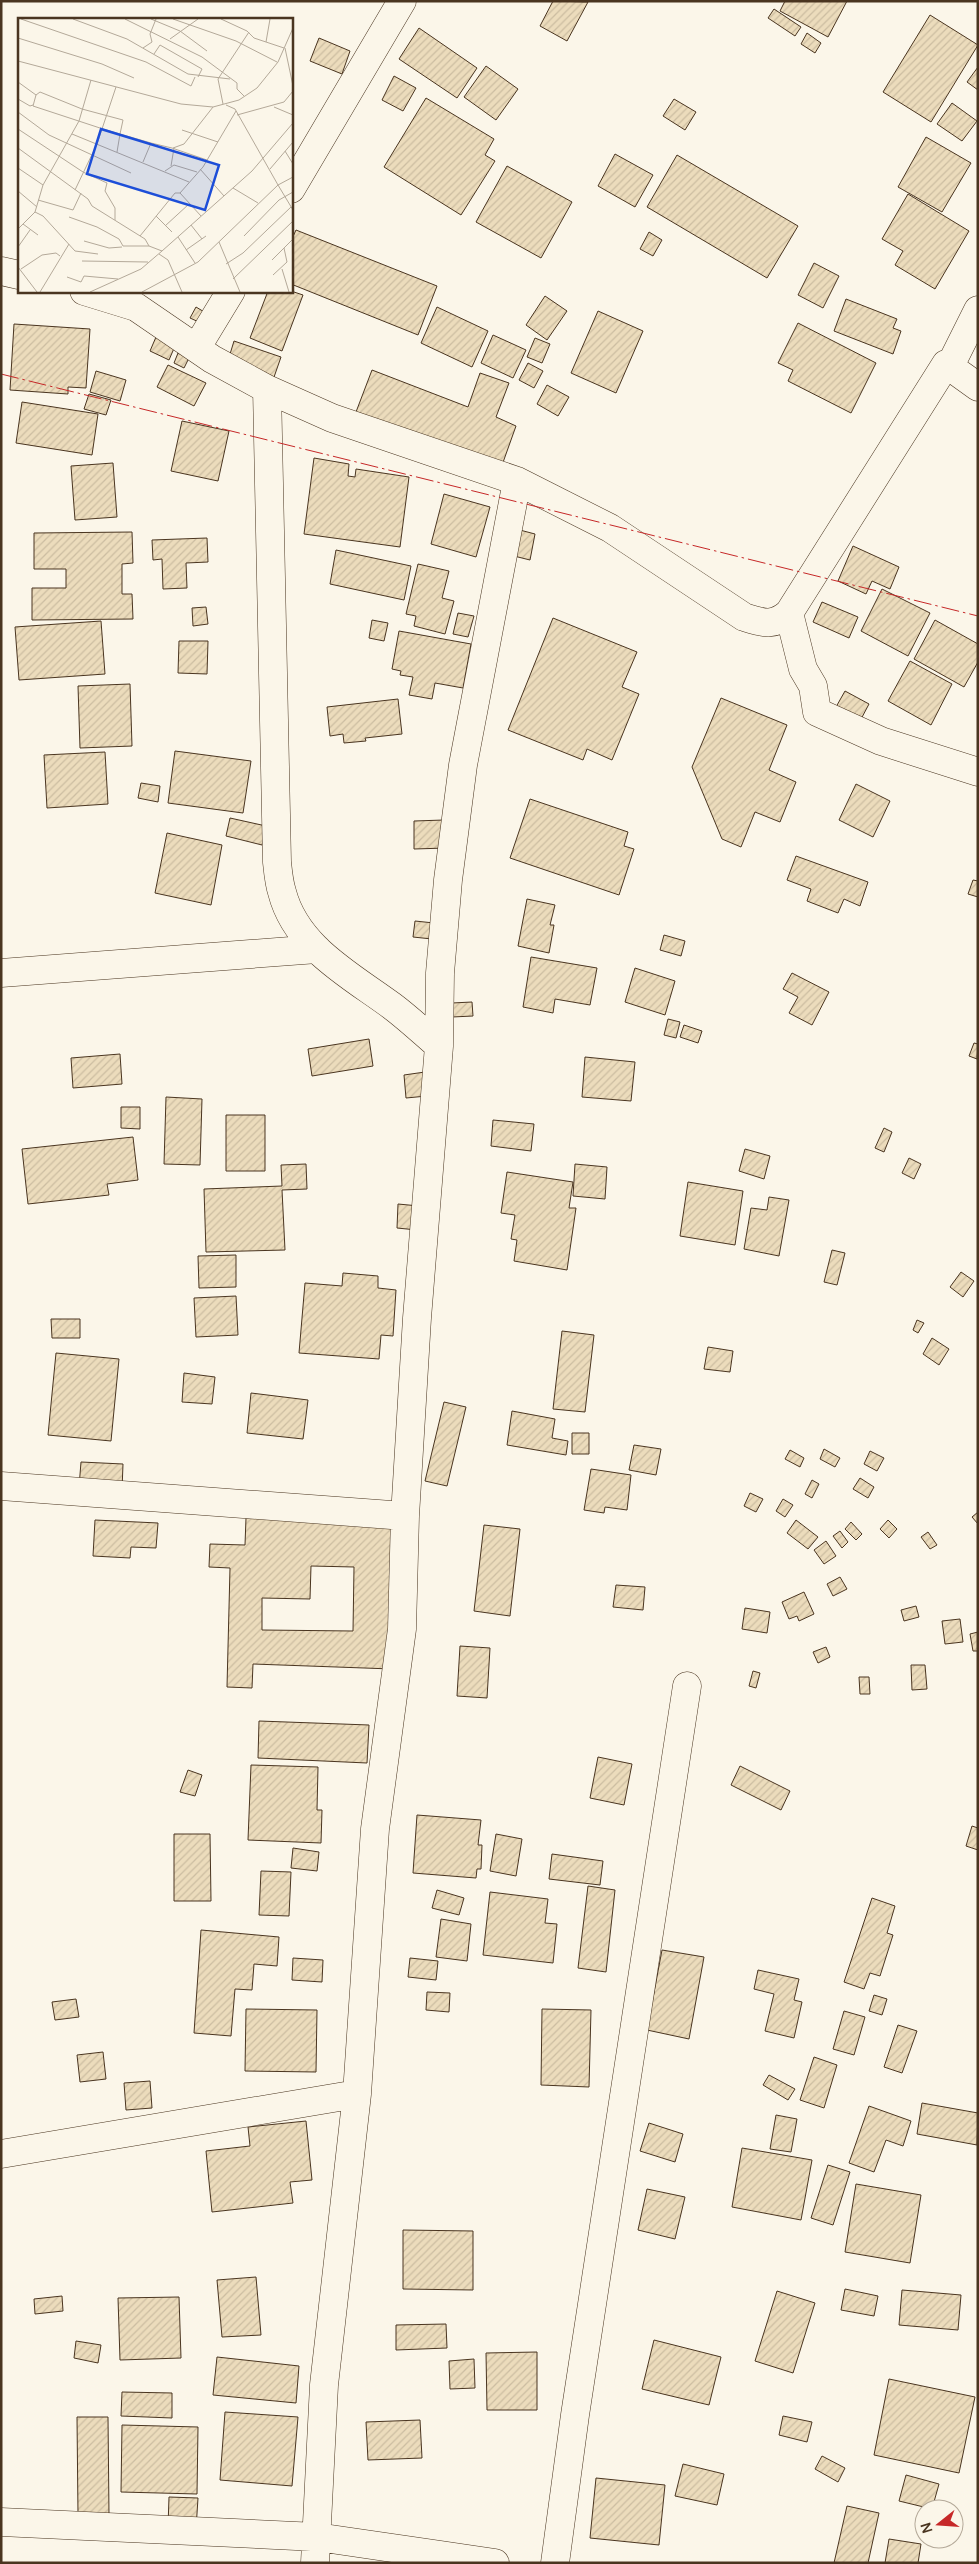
<svg xmlns="http://www.w3.org/2000/svg" width="979" height="2564" font-family="Manrope,sans-serif">
  <style>
    .building { fill: url(#building-hatch); stroke: #4a3520; fill-rule: evenodd }
    .lines { fill: none; stroke-linecap: round; stroke-linejoin: round }
    .minor-casing { stroke: #4a3520; stroke-width: 29 }
    .minor { stroke: #fbf6e9; stroke-width: 28 }
    .power { stroke: #c62828; stroke-width: 1; stroke-dasharray: 18 4 2.5 4; stroke-linecap: butt }
    .inset-road { fill: none; stroke: #b4a999; stroke-width: 1 }
    .view { fill: #1d4ed8; fill-opacity: 0.15; stroke: #1d4ed8; stroke-width: 2.5 }
    .inset-edge { fill: none; stroke: #4a3520; stroke-width: 2.5 }
  </style>
  <defs>
    <pattern id="building-hatch" width="6" height="6" patternUnits="userSpaceOnUse" patternTransform="scale(1.25)"><rect width="6" height="6" fill="#ecdcbc"/><path d="M-1 1l2-2M0 6l6-6M5 7l2-2" fill="none" stroke="#ccbda1"/></pattern>
  </defs>
  <rect width="100%" height="100%" fill="#fbf6e9"/>
  <path class="building" d="M 553,1 L 588,2 L 567,41 L 540,26 Z
    M 785,1 L 847,1 L 828,37 L 780,11 Z
    M 774,9 L 801,27 L 795,36 L 768,18 Z
    M 930,15 L 978,45 L 931,122 L 883,92 Z
    M 419,28 L 477,68 L 457,98 L 399,59 Z
    M 807,33 L 821,43 L 815,53 L 801,44 Z
    M 319,38 L 350,51 L 342,74 L 310,61 Z
    M 486,66 L 518,89 L 496,120 L 464,97 Z
    M 978,67 L 978,90 L 967,82 Z
    M 394,76 L 416,88 L 403,111 L 382,100 Z
    M 426,98 L 494,139 L 485,155 L 495,161 L 461,215 L 384,167 Z
    M 674,99 L 696,112 L 685,130 L 663,116 Z
    M 952,103 L 977,121 L 962,141 L 937,124 Z
    M 926,137 L 971,163 L 942,212 L 898,187 Z
    M 615,154 L 653,175 L 635,207 L 598,186 Z
    M 677,155 L 798,226 L 767,278 L 647,207 Z
    M 507,166 L 572,202 L 541,258 L 476,222 Z
    M 908,194 L 969,231 L 935,289 L 895,265 L 903,251 L 882,239 Z
    M 296,230 L 437,286 L 418,335 L 291,284 L 291,241 Z
    M 649,232 L 662,240 L 653,256 L 640,249 Z
    M 814,263 L 839,276 L 823,308 L 798,295 Z
    M 268,291 L 291,291 L 303,295 L 282,351 L 250,338 Z
    M 545,296 L 567,311 L 547,340 L 526,325 Z
    M 846,299 L 897,319 L 893,328 L 901,331 L 893,354 L 834,331 Z
    M 196,307 L 206,313 L 201,323 L 190,318 Z
    M 437,307 L 488,331 L 472,367 L 421,343 Z
    M 598,311 L 643,331 L 616,393 L 571,373 Z
    M 798,323 L 876,363 L 851,413 L 788,381 L 793,370 L 778,363 Z
    M 14,324 L 90,329 L 86,388 L 68,387 L 68,394 L 10,390 Z
    M 493,335 L 526,350 L 513,378 L 481,363 Z
    M 156,337 L 175,346 L 169,360 L 150,351 Z
    M 535,338 L 550,344 L 542,363 L 527,357 Z
    M 234,341 L 281,357 L 273,380 L 227,364 Z
    M 178,353 L 189,358 L 184,368 L 174,363 Z
    M 528,363 L 543,371 L 534,388 L 519,380 Z
    M 168,365 L 206,383 L 194,406 L 157,387 Z
    M 372,370 L 468,407 L 480,373 L 509,383 L 496,417 L 516,426 L 501,468 L 356,412 Z
    M 96,371 L 126,380 L 120,401 L 90,392 Z
    M 547,385 L 569,397 L 558,416 L 537,404 Z
    M 89,394 L 111,400 L 106,415 L 84,409 Z
    M 22,402 L 98,414 L 92,455 L 16,443 Z
    M 182,421 L 229,431 L 218,481 L 171,471 Z
    M 314,458 L 349,464 L 348,476 L 355,477 L 356,469 L 409,477 L 400,547 L 304,534 Z
    M 113,463 L 117,517 L 75,520 L 71,466 Z
    M 444,494 L 490,507 L 476,557 L 431,544 Z
    M 516,529 L 535,534 L 530,560 L 510,555 Z
    M 132,532 L 133,563 L 122,564 L 122,594 L 132,594 L 133,619 L 32,620 L 32,588 L 66,588 L 66,569 L 34,569 L 34,533 Z
    M 207,538 L 208,562 L 186,563 L 187,588 L 163,589 L 162,559 L 153,560 L 152,540 Z
    M 853,546 L 899,567 L 890,589 L 872,581 L 866,594 L 838,581 Z
    M 336,550 L 411,566 L 404,600 L 330,584 Z
    M 418,564 L 449,571 L 442,598 L 454,601 L 445,634 L 414,626 L 416,616 L 406,614 Z
    M 882,589 L 930,613 L 908,656 L 861,631 Z
    M 822,602 L 858,617 L 849,638 L 813,622 Z
    M 206,607 L 208,624 L 193,626 L 192,608 Z
    M 458,613 L 474,616 L 468,637 L 453,634 Z
    M 553,618 L 637,652 L 622,687 L 639,694 L 612,760 L 587,749 L 583,760 L 508,730 Z
    M 372,620 L 388,623 L 384,641 L 369,638 Z
    M 935,620 L 978,644 L 978,662 L 964,687 L 914,659 Z
    M 101,621 L 105,674 L 19,680 L 15,627 Z
    M 399,631 L 471,644 L 463,688 L 435,683 L 432,699 L 409,695 L 413,677 L 400,675 L 401,671 L 392,669 Z
    M 179,641 L 208,641 L 207,674 L 178,673 Z
    M 910,661 L 952,684 L 931,725 L 888,701 Z
    M 130,684 L 132,746 L 80,748 L 78,686 Z
    M 845,691 L 869,704 L 860,721 L 836,707 Z
    M 721,698 L 787,725 L 769,770 L 796,782 L 780,822 L 755,812 L 741,847 L 722,839 L 692,767 Z
    M 398,699 L 402,734 L 365,738 L 366,741 L 344,743 L 343,734 L 330,736 L 327,707 Z
    M 175,751 L 251,761 L 243,813 L 168,803 Z
    M 105,752 L 108,804 L 47,808 L 44,755 Z
    M 141,783 L 160,786 L 158,802 L 138,798 Z
    M 856,784 L 890,801 L 873,837 L 839,820 Z
    M 530,799 L 628,832 L 624,846 L 634,849 L 619,895 L 510,858 Z
    M 230,818 L 266,826 L 262,845 L 226,836 Z
    M 444,820 L 446,848 L 414,849 L 414,821 Z
    M 167,833 L 222,845 L 211,905 L 155,893 Z
    M 796,856 L 868,882 L 860,906 L 844,899 L 838,913 L 807,901 L 811,889 L 787,880 Z
    M 973,880 L 978,881 L 978,897 L 968,894 Z
    M 527,899 L 555,905 L 550,925 L 554,925 L 549,953 L 518,946 Z
    M 415,921 L 434,923 L 432,939 L 413,937 Z
    M 664,935 L 685,941 L 681,956 L 660,950 Z
    M 531,957 L 597,968 L 590,1005 L 555,999 L 553,1013 L 523,1007 Z
    M 635,968 L 675,981 L 665,1015 L 625,1002 Z
    M 792,973 L 829,992 L 812,1025 L 789,1013 L 798,997 L 783,989 Z
    M 472,1002 L 473,1016 L 452,1017 L 452,1003 Z
    M 668,1019 L 680,1022 L 676,1038 L 664,1035 Z
    M 684,1025 L 702,1031 L 698,1043 L 680,1037 Z
    M 369,1039 L 373,1066 L 312,1076 L 308,1049 Z
    M 974,1043 L 978,1044 L 977,1059 L 969,1056 Z
    M 120,1054 L 122,1084 L 73,1088 L 71,1058 Z
    M 585,1057 L 635,1062 L 631,1101 L 582,1097 Z
    M 425,1072 L 427,1096 L 406,1098 L 404,1075 Z
    M 166,1097 L 202,1099 L 200,1165 L 164,1164 Z
    M 121,1107 L 140,1107 L 140,1129 L 121,1128 Z
    M 226,1115 L 265,1115 L 265,1171 L 226,1171 Z
    M 493,1120 L 534,1124 L 531,1151 L 491,1146 Z
    M 884,1128 L 892,1132 L 884,1152 L 875,1148 Z
    M 133,1137 L 138,1180 L 107,1184 L 109,1195 L 28,1204 L 22,1149 Z
    M 745,1149 L 770,1156 L 764,1179 L 739,1171 Z
    M 909,1158 L 921,1164 L 914,1179 L 902,1173 Z
    M 306,1164 L 307,1189 L 282,1190 L 285,1250 L 206,1252 L 204,1189 L 282,1186 L 281,1165 Z
    M 575,1164 L 607,1167 L 605,1199 L 573,1196 Z
    M 507,1172 L 573,1182 L 569,1208 L 576,1208 L 567,1270 L 514,1261 L 517,1240 L 511,1239 L 515,1215 L 501,1213 Z
    M 688,1182 L 743,1191 L 735,1245 L 680,1236 Z
    M 769,1197 L 789,1200 L 779,1256 L 744,1249 L 751,1208 L 767,1210 Z
    M 398,1204 L 419,1206 L 417,1230 L 397,1228 Z
    M 832,1250 L 845,1253 L 837,1285 L 824,1282 Z
    M 236,1255 L 236,1287 L 199,1288 L 198,1256 Z
    M 961,1272 L 974,1281 L 963,1297 L 950,1287 Z
    M 343,1273 L 378,1276 L 378,1288 L 396,1290 L 393,1336 L 381,1335 L 379,1359 L 299,1353 L 305,1283 L 342,1286 Z
    M 236,1296 L 238,1335 L 196,1337 L 194,1298 Z
    M 51,1319 L 80,1319 L 80,1338 L 52,1338 Z
    M 917,1320 L 924,1323 L 918,1333 L 913,1330 Z
    M 562,1331 L 594,1335 L 585,1412 L 553,1409 Z
    M 932,1338 L 949,1349 L 939,1365 L 923,1354 Z
    M 708,1347 L 733,1351 L 730,1372 L 704,1369 Z
    M 56,1353 L 119,1359 L 111,1441 L 48,1435 Z
    M 184,1373 L 215,1377 L 212,1404 L 182,1402 Z
    M 251,1393 L 308,1400 L 303,1439 L 247,1433 Z
    M 444,1402 L 466,1407 L 447,1486 L 425,1481 Z
    M 512,1411 L 555,1419 L 552,1438 L 568,1441 L 566,1455 L 507,1445 Z
    M 572,1433 L 589,1433 L 589,1454 L 572,1454 Z
    M 634,1445 L 661,1449 L 656,1475 L 629,1470 Z
    M 824,1449 L 840,1458 L 835,1467 L 820,1459 Z
    M 790,1450 L 804,1458 L 800,1467 L 785,1459 Z
    M 870,1451 L 884,1458 L 877,1471 L 864,1464 Z
    M 81,1462 L 123,1464 L 122,1490 L 79,1487 Z
    M 591,1469 L 631,1475 L 627,1510 L 605,1507 L 604,1513 L 584,1510 Z
    M 860,1478 L 874,1487 L 868,1498 L 853,1489 Z
    M 812,1480 L 819,1484 L 812,1498 L 805,1494 Z
    M 750,1493 L 763,1499 L 756,1512 L 744,1506 Z
    M 783,1499 L 793,1505 L 785,1517 L 776,1511 Z
    M 978,1512 L 978,1524 L 972,1517 Z
    M 246,1518 L 396,1523 L 392,1669 L 253,1664 L 252,1688 L 227,1687 L 230,1568 L 209,1567 L 210,1544 L 245,1545 ZM 311,1566 L 354,1567 L 353,1631 L 262,1630 L 262,1598 L 310,1599 Z
    M 95,1520 L 158,1523 L 156,1548 L 131,1547 L 130,1558 L 93,1556 Z
    M 796,1520 L 818,1537 L 808,1549 L 787,1533 Z
    M 888,1520 L 897,1529 L 889,1538 L 880,1529 Z
    M 851,1522 L 862,1534 L 856,1540 L 845,1529 Z
    M 484,1525 L 520,1529 L 510,1616 L 474,1611 Z
    M 840,1531 L 848,1542 L 842,1548 L 833,1536 Z
    M 928,1532 L 937,1545 L 930,1549 L 921,1537 Z
    M 826,1541 L 836,1556 L 824,1564 L 814,1550 Z
    M 840,1577 L 847,1589 L 833,1596 L 827,1584 Z
    M 616,1585 L 645,1587 L 643,1610 L 613,1607 Z
    M 804,1592 L 814,1614 L 799,1621 L 797,1616 L 789,1619 L 782,1602 Z
    M 916,1606 L 919,1617 L 904,1621 L 901,1610 Z
    M 745,1608 L 770,1612 L 767,1633 L 742,1629 Z
    M 960,1619 L 963,1642 L 945,1644 L 942,1621 Z
    M 978,1632 L 978,1651 L 973,1651 L 970,1634 Z
    M 460,1646 L 490,1648 L 487,1698 L 457,1696 Z
    M 826,1647 L 830,1657 L 818,1663 L 813,1652 Z
    M 911,1665 L 925,1665 L 927,1689 L 912,1690 Z
    M 753,1671 L 760,1673 L 756,1688 L 749,1686 Z
    M 859,1677 L 869,1677 L 870,1694 L 860,1694 Z
    M 259,1721 L 369,1725 L 367,1763 L 258,1758 Z
    M 598,1757 L 632,1764 L 624,1805 L 590,1798 Z
    M 251,1765 L 318,1767 L 317,1810 L 322,1810 L 321,1843 L 248,1840 Z
    M 740,1766 L 790,1791 L 781,1810 L 731,1785 Z
    M 188,1770 L 202,1775 L 195,1796 L 180,1792 Z
    M 417,1815 L 481,1820 L 478,1845 L 482,1845 L 481,1869 L 477,1869 L 476,1878 L 413,1873 Z
    M 972,1826 L 978,1828 L 978,1850 L 966,1846 Z
    M 174,1834 L 210,1834 L 211,1901 L 174,1901 Z
    M 496,1834 L 522,1839 L 516,1876 L 490,1871 Z
    M 293,1848 L 319,1852 L 317,1871 L 291,1868 Z
    M 552,1854 L 603,1861 L 600,1885 L 549,1879 Z
    M 261,1871 L 291,1872 L 289,1916 L 259,1915 Z
    M 588,1886 L 615,1890 L 606,1972 L 578,1968 Z
    M 437,1890 L 464,1898 L 459,1915 L 432,1908 Z
    M 490,1892 L 548,1899 L 545,1923 L 557,1924 L 553,1963 L 483,1955 Z
    M 872,1898 L 895,1906 L 887,1933 L 893,1935 L 880,1976 L 870,1973 L 864,1989 L 844,1982 Z
    M 441,1919 L 471,1924 L 467,1961 L 436,1957 Z
    M 201,1930 L 279,1937 L 277,1966 L 254,1964 L 252,1990 L 235,1989 L 231,2036 L 194,2033 Z
    M 662,1950 L 704,1957 L 689,2039 L 647,2030 Z
    M 293,1958 L 323,1960 L 322,1982 L 292,1980 Z
    M 410,1958 L 438,1961 L 436,1980 L 408,1977 Z
    M 758,1970 L 799,1979 L 794,2000 L 802,2002 L 794,2038 L 765,2031 L 774,1994 L 754,1989 Z
    M 427,1992 L 450,1993 L 449,2012 L 426,2010 Z
    M 874,1995 L 887,1999 L 882,2015 L 869,2011 Z
    M 76,1999 L 79,2017 L 55,2020 L 52,2002 Z
    M 246,2009 L 317,2010 L 316,2072 L 245,2071 Z
    M 542,2009 L 591,2010 L 589,2087 L 541,2085 Z
    M 844,2011 L 865,2017 L 854,2055 L 833,2049 Z
    M 898,2025 L 917,2031 L 902,2073 L 884,2067 Z
    M 103,2052 L 106,2079 L 80,2082 L 77,2055 Z
    M 814,2057 L 837,2065 L 824,2108 L 800,2100 Z
    M 769,2075 L 795,2089 L 788,2100 L 763,2085 Z
    M 150,2081 L 152,2108 L 126,2110 L 124,2083 Z
    M 922,2103 L 978,2113 L 977,2145 L 917,2134 Z
    M 869,2106 L 911,2121 L 903,2146 L 886,2140 L 874,2172 L 849,2163 Z
    M 776,2115 L 797,2119 L 791,2152 L 770,2149 Z
    M 306,2121 L 312,2180 L 290,2182 L 293,2203 L 212,2212 L 206,2151 L 250,2146 L 248,2127 Z
    M 649,2123 L 683,2134 L 675,2162 L 640,2151 Z
    M 742,2148 L 812,2160 L 801,2220 L 732,2207 Z
    M 828,2165 L 850,2172 L 833,2225 L 811,2218 Z
    M 856,2184 L 921,2195 L 910,2263 L 845,2252 Z
    M 647,2189 L 685,2197 L 675,2239 L 638,2230 Z
    M 403,2230 L 473,2231 L 473,2290 L 403,2289 Z
    M 256,2277 L 261,2335 L 222,2337 L 217,2280 Z
    M 845,2289 L 878,2296 L 874,2316 L 841,2310 Z
    M 902,2290 L 961,2295 L 958,2330 L 899,2325 Z
    M 777,2291 L 815,2303 L 793,2373 L 755,2361 Z
    M 62,2296 L 63,2311 L 35,2314 L 34,2299 Z
    M 179,2297 L 181,2358 L 120,2360 L 118,2298 Z
    M 446,2324 L 447,2348 L 396,2350 L 396,2325 Z
    M 654,2340 L 721,2357 L 709,2405 L 642,2389 Z
    M 76,2341 L 101,2345 L 98,2363 L 74,2358 Z
    M 537,2352 L 537,2410 L 487,2410 L 486,2353 Z
    M 217,2357 L 299,2366 L 296,2403 L 213,2395 Z
    M 474,2359 L 475,2388 L 450,2389 L 449,2361 Z
    M 889,2379 L 975,2397 L 959,2473 L 874,2455 Z
    M 122,2392 L 172,2393 L 172,2418 L 121,2416 Z
    M 225,2412 L 298,2417 L 292,2486 L 220,2480 Z
    M 783,2416 L 812,2422 L 807,2442 L 779,2435 Z
    M 77,2417 L 108,2417 L 109,2515 L 78,2515 Z
    M 420,2420 L 422,2458 L 368,2460 L 366,2422 Z
    M 122,2425 L 198,2427 L 197,2494 L 121,2492 Z
    M 822,2456 L 845,2468 L 838,2482 L 815,2469 Z
    M 683,2464 L 724,2474 L 717,2505 L 675,2496 Z
    M 906,2475 L 939,2484 L 932,2509 L 899,2501 Z
    M 596,2478 L 665,2485 L 659,2545 L 590,2538 Z
    M 169,2497 L 198,2498 L 196,2529 L 168,2527 Z
    M 847,2506 L 879,2513 L 868,2563 L 834,2563 Z
    M 889,2539 L 921,2544 L 918,2563 L 885,2563 Z"/>
  <g class="lines">
    <g class="minor-casing">
      <path id="minor" d="M 291,189 L 402,1
        M 1,271 L 19,275
        M 84,291 L 136,307 L 212,359 L 267,389 L 332,418 L 517,481 L 610,528 L 744,617 C 763,623 773,627 789,613 L 946,364 L 950,366 L 978,310
        M 197,347 L 231,291
        M 946,364 L 978,387
        M 267,389 L 277,862 C 278,872 279,883 282,892 C 296,947 350,975 392,1006 C 408,1018 423,1032 439,1046
        M 789,613 L 803,669 L 813,686 L 817,712 L 881,741 L 978,772
        M 1,973 L 317,949
        M 1,1486 L 405,1516
        M 1,2154 L 357,2094
        M 1,2522 L 317,2537 L 495,2563
        M 315,2563 L 324,2385 L 357,2094 L 375,1829 L 402,1629 L 405,1516 L 417,1318 L 439,1046 L 440,973 L 448,880 L 463,765 L 517,481
        M 555,2563 L 575,2415 L 687,1686"/>
    </g>
    <use href="#minor" class="minor"/>
    <path class="power" d="M 1,374 L 978,616"/>
  </g>
  <g transform="translate(18 18)">
    <rect width="275" height="275" fill="#fbf6e9"/>
    <path class="inset-road" d="M 3,1 L 128,44 L 173,68 L 177,59M 55,1 L 109,21 L 170,56 L 212,61M 107,1 L 184,39 L 219,65 L 219,71 L 226,78M 133,1 L 162,13 L 189,33M 155,1 L 218,23 L 259,44M 203,1 L 229,13 L 236,20 L 266,30M 0,20 L 84,46 L 116,60M 152,21 L 180,1M 248,24 L 252,1M 125,30 L 134,24 L 132,16 L 138,1M 267,30 L 275,68M 136,36 L 142,27 L 184,51 L 180,59M 0,43 L 163,86 L 195,89 L 221,82 L 239,70 L 260,44 L 275,10M 0,64 L 18,77M 0,81 L 12,88 L 15,87M 205,86 L 200,61 L 231,14M 256,89 L 275,97M 0,94 L 31,117 L 113,155M 219,97 L 266,84 L 275,73M 0,111 L 65,154 L 89,165 L 87,173 L 97,190 L 97,202M 164,112 L 200,124M 54,116 L 171,164M 0,130 L 70,181 L 74,188 L 127,221 L 131,228M 155,130 L 166,126 L 195,89M 267,133 L 275,146M 99,134 L 102,116 L 105,102 L 64,91 L 22,74 L 18,77 L 15,88 L 85,111 L 102,116 L 133,125 L 154,130 L 189,142M 125,144 L 133,125M 153,148 L 156,130M 0,150 L 25,167M 182,151 L 206,178M 252,151 L 275,124M 147,153 L 156,147 L 179,154M 275,159 L 260,167 L 275,192M 215,170 L 240,185M 57,172 L 79,126 L 98,69M 0,173 L 19,189M 162,175 L 183,198M 20,182 L 55,192 L 63,175M 17,194 L 25,198 L 57,233 L 80,236M 138,198 L 154,214M 51,199 L 79,209 L 101,221 L 105,228 L 131,228 L 144,233 L 234,153 L 275,105M 5,206 L 20,217M 173,207 L 184,221M 147,208 L 171,186M 0,211 L 17,194 L 25,167 L 61,103 L 73,62M 122,218 L 157,175 L 162,175 L 185,149 L 218,93M 226,218 L 261,182 L 275,174M 160,219 L 177,245M 66,223 L 91,230 L 104,229M 201,224 L 222,274M 0,229 L 12,212M 168,232 L 188,218M 141,236 L 150,242 L 164,274M 254,242 L 275,221M 64,243 L 130,244M 208,246 L 225,235 L 273,189M 0,249 L 19,274M 3,251 L 24,237 L 38,235 L 42,238M 264,251 L 271,274M 255,257 L 269,244 L 266,230M 49,259 L 63,264 L 66,258 L 100,261M 215,261 L 275,203M 22,274 L 51,226M 72,274 L 123,251 L 144,233M 124,274 L 180,244 L 260,167 L 217,91 L 208,87"/>
    <path class="view" d="M 83,111 L 201,147 L 187,192 L 69,156 Z"/>
    <rect width="275" height="275" class="inset-edge"/>
  </g>
  <rect width="979" height="2564" fill="none" stroke="#4a3520" stroke-width="5"/>
  <g transform="translate(939 2524) rotate(253)"><circle r="24" fill="#fbf6e9" stroke="#b4a999"/>
  <path d="M0-4L9 19L0 12L-9 19Z" fill="#c62828"/>
  <text y="-8" font-size="14" font-weight="bold" text-anchor="middle" fill="#4a3520">N</text>
  </g>
</svg>
